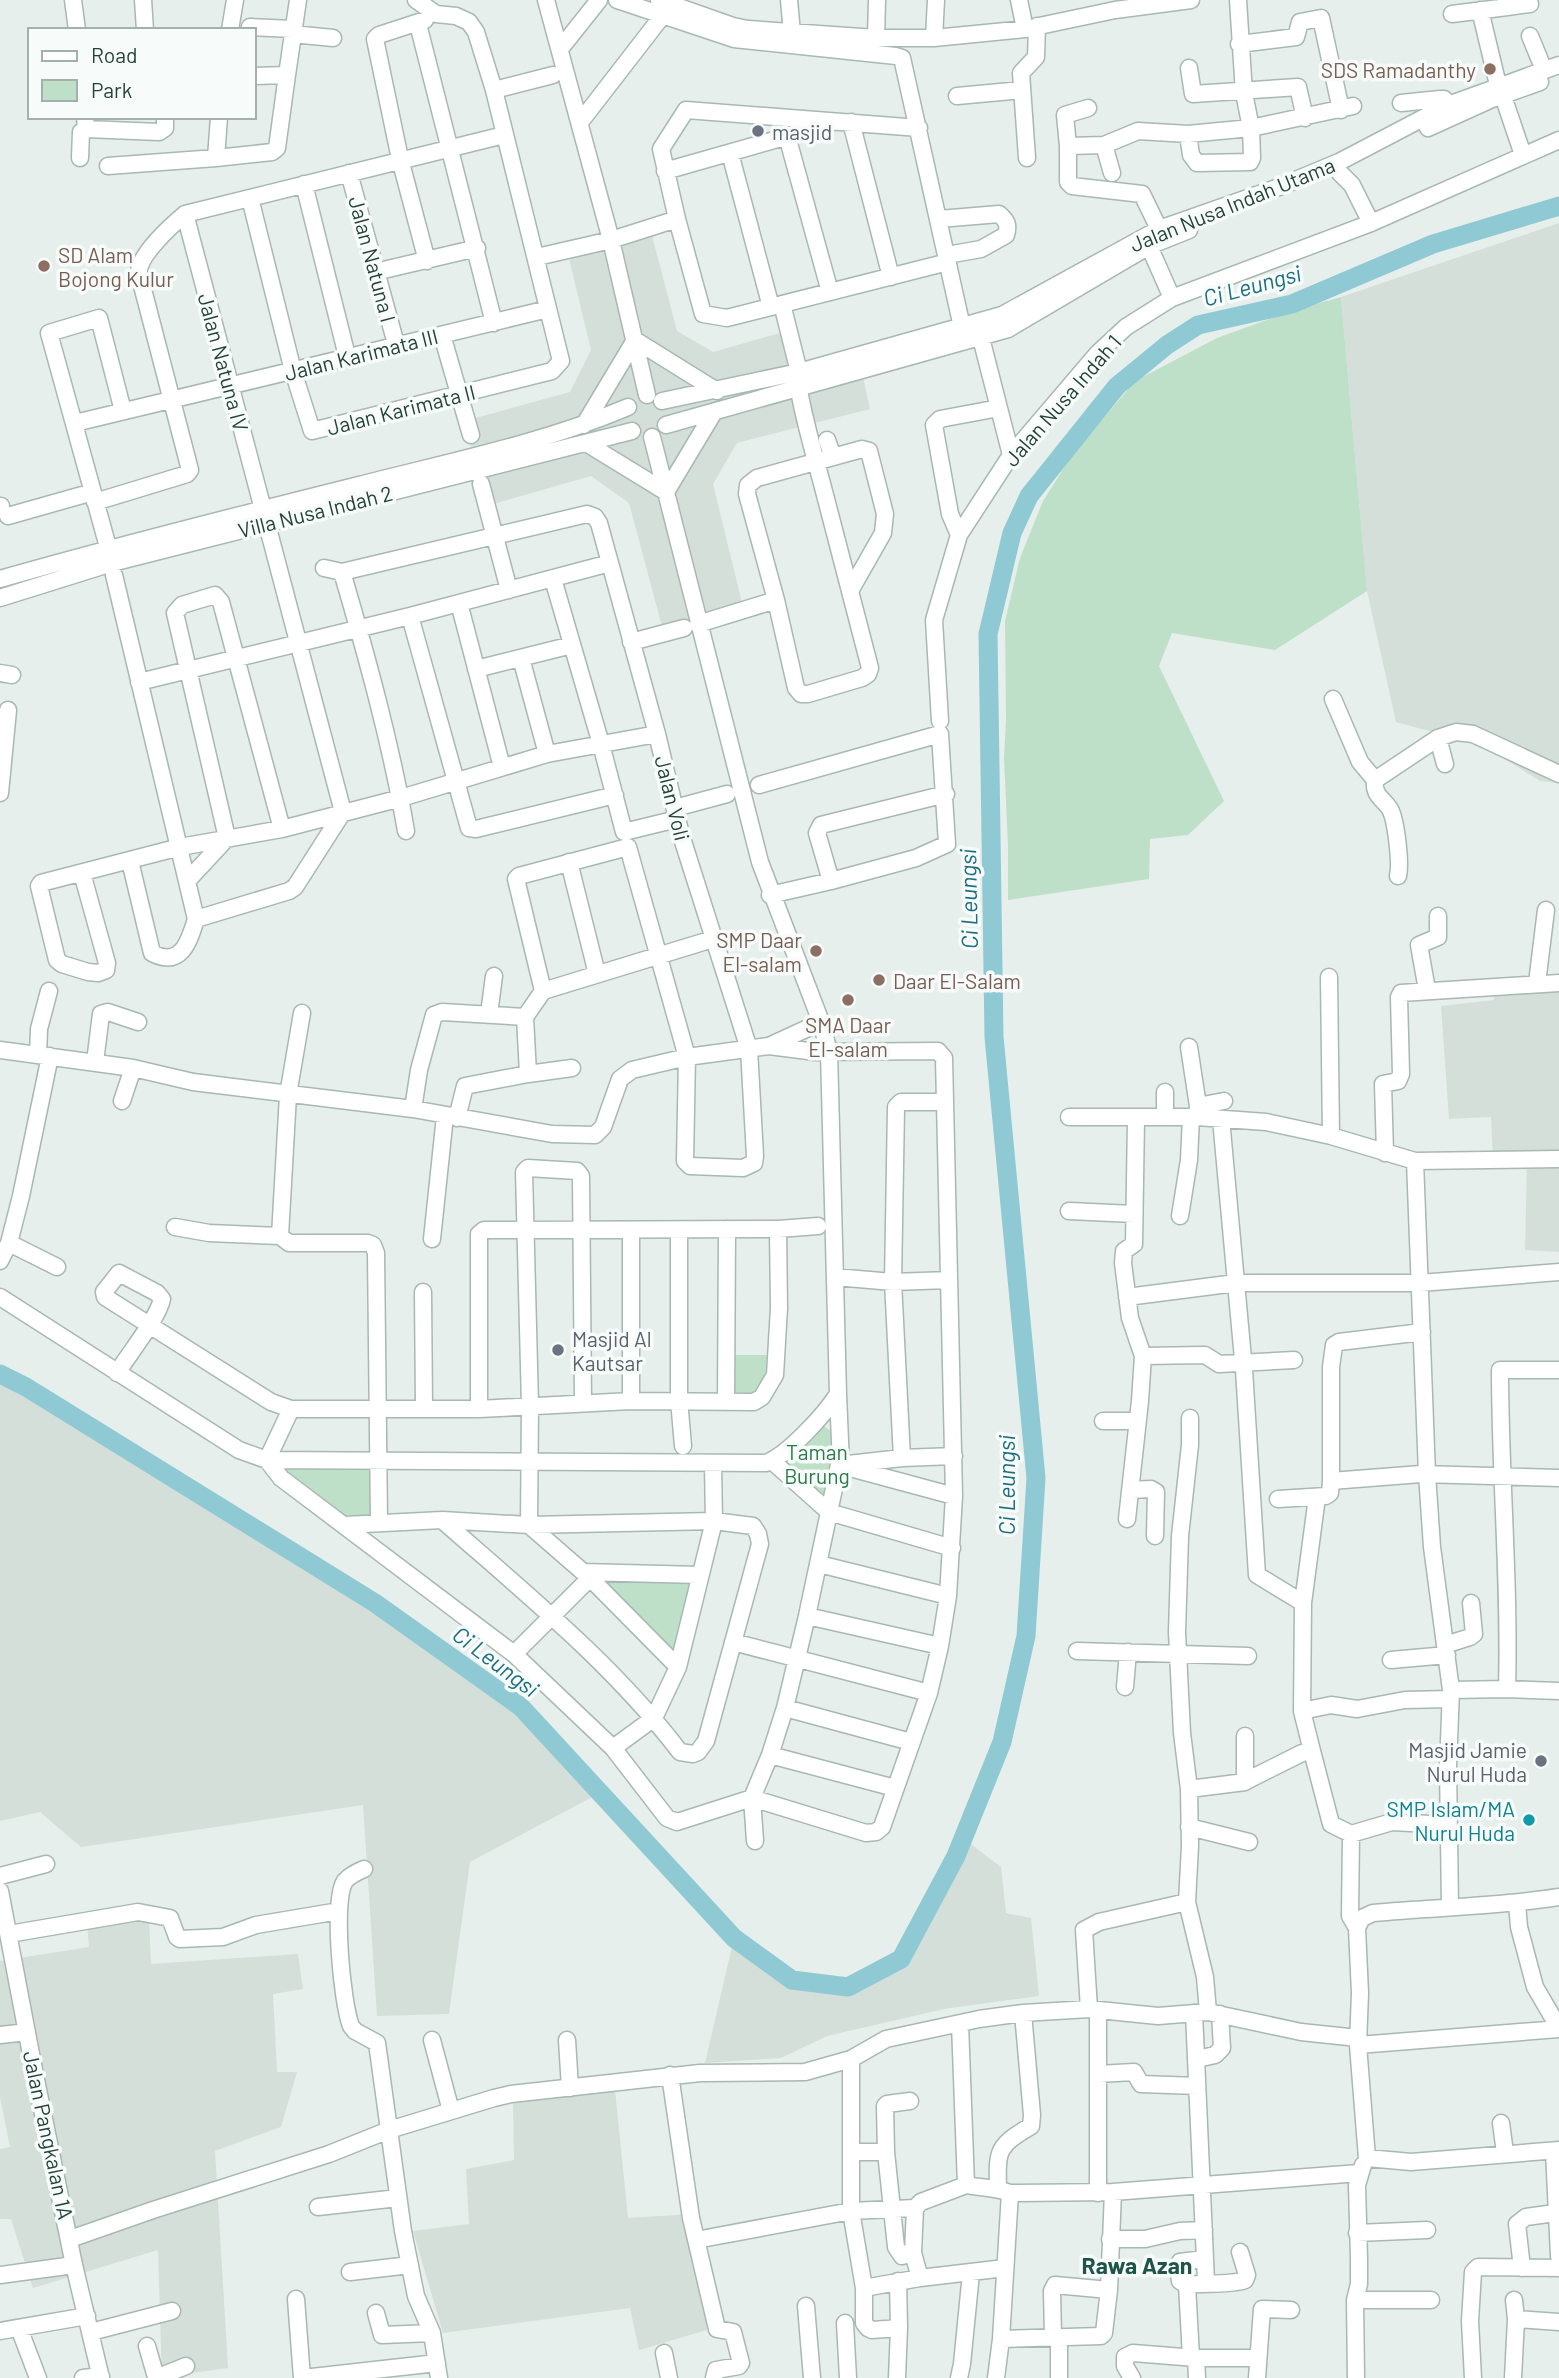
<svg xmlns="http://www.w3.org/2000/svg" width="1559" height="2378" font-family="Barlow,sans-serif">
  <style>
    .built { fill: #d4dfda }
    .green { fill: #bfe0c8 }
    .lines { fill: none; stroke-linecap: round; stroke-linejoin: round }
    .river { stroke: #8ec9d4; stroke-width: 19 }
    .minor-casing { stroke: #a8b8b2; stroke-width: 19 }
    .minor { stroke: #fff; stroke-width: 16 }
    .education-dot { fill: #8d6e63; stroke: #f7fbf9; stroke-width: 2.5 }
    .worship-dot { fill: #6b7280; stroke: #f7fbf9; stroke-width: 2.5 }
    .culture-dot { fill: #0f9aa8; stroke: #f7fbf9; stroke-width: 2.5 }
    .labels { text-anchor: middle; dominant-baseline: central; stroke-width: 7; stroke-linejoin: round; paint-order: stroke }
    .education-label { font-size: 21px; fill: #785e54; stroke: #f7fbf9; text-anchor: end }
    .worship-label { font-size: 21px; fill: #5b616d; stroke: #f7fbf9; text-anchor: start }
    .street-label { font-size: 21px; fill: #24423a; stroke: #f7fbf9 }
    .park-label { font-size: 21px; fill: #2d7a4b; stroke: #f7fbf9 }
    .culture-label { font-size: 21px; fill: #0d838f; stroke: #f7fbf9; text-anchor: end }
    .water-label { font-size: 23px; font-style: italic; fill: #1c6f80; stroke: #f7fbf9 }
    .neighbourhood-label { font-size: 23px; font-weight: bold; fill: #1f5548; stroke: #f7fbf9 }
  </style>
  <rect width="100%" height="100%" fill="#e6efeb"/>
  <path class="built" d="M 1559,223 L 1559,783 L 1540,781 L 1484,746 L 1396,722 L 1367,591 L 1341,297 Z
    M 650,228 L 677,331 L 713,352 L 780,333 L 794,384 L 861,368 L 870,409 L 737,443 L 713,484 L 744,611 L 664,634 L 629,503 L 591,476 L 486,506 L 465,421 L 570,392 L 591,350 L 567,250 Z
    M 1493,986 L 1559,987 L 1559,1252 L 1525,1250 L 1527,1161 L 1493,1160 L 1491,1117 L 1449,1119 L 1441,1006 L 1494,1000 Z
    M 0,1374 L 18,1383 L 375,1603 L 521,1707 L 600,1793 L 470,1862 L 449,2014 L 377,2016 L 363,1805 L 81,1847 L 40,1812 L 0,1821 Z
    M 963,1838 L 1001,1867 L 1006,1913 L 1031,1918 L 1039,1996 L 944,2009 L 827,2036 L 781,2058 L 705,2063 L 734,1938 L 792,1980 L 849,1987 L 901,1959 Z
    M 149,1920 L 151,1964 L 298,1954 L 303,1989 L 273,1994 L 277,2072 L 297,2072 L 281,2127 L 215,2151 L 228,2368 L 162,2377 L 158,2250 L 33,2288 L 11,2219 L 0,2219 L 0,2149 L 10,2147 L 0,2097 L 0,1961 L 89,1947 L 87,1923 Z
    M 615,2090 L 628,2218 L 693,2214 L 707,2330 L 639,2350 L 630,2308 L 443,2333 L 413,2231 L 469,2224 L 466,2169 L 514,2160 L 513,2100 Z"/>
  <path class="green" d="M 1341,297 L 1367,591 L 1275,650 L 1172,633 L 1159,666 L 1224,801 L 1188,835 L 1150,839 L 1149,879 L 1008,900 L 1008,846 L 1004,758 L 1006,720 L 1005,621 L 1020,558 L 1043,501 L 1070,458 L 1135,381 L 1217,338 L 1291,311 Z
    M 730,1355 L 781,1355 L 782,1376 L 731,1409 Z
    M 819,1423 L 845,1440 L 831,1516 L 781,1464 Z
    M 379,1463 L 379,1518 L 331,1516 L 281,1478 L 282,1465 Z
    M 583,1572 L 700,1575 L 678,1667 Z"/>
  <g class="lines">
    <path class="river" d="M 0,1374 L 26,1387 L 375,1603 L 521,1707 L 734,1938 L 792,1980 L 848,1987 L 901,1959 L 956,1856 L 1002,1742 L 1026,1636 L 1036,1478 L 994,1037 L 988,634 L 1012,533 L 1029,496 L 1117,386 L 1167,345 L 1198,325 L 1292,304 L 1433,244 L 1559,206"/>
    <g class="minor-casing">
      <path id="minor" d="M 73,0 L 77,30
        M 143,0 L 145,30
        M 546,0 L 611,240 L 647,395
        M 617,0 L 734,39 L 896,56 L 902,58 L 962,327
        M 659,0 L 733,26 L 748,29 L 876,38 L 934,38 L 1025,29 L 1115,10 L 1191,0
        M 789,0 L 792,33
        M 1019,0 L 1025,29
        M 1507,7 L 1530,4
        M 1480,10 L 1498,85
        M 1452,14 L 1507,7 L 1506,0
        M 425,20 L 379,35 L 375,39 L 400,159 L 427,261
        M 418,24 L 494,323
        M 250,27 L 293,29
        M 230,30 L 235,0
        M 292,34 L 333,38
        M 1530,36 L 1544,70
        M 876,38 L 877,0
        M 934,38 L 936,0
        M 1239,44 L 1296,37 L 1300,22 L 1321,18 L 1341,110
        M 560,49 L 599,0
        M 1189,68 L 1193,94 L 1298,87 L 1305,118
        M 254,76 L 287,75 L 298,0
        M 494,90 L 553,75
        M 957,96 L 1022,90
        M 1503,96 L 1523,155
        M 1401,103 L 1440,99 L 1444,99 L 1448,105
        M 85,117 L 86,129 L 159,132 L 165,128 L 165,117
        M 581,121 L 663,15
        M 851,122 L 891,277
        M 919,128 L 686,110 L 661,149 L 677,219 L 703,314 L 727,318 L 948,262
        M 1428,128 L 1492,99 L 1540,82
        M 1188,134 L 1191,155 L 1197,163 L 1250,162 L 1252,158 L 1251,128 L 1244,93 L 1238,0
        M 787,136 L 830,292
        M 1104,145 L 1112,173
        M 1068,146 L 1065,115 L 1088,108
        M 730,153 L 771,307
        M 80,158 L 81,132 L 86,129
        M 216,158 L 272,152 L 277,148 L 287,75
        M 1027,158 L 1021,73 L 1036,57 L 1037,26
        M 108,166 L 216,158 L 219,117
        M 665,171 L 827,125
        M 349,173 L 396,344
        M 1340,173 L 1352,185 L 1371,223
        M 304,184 L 347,356
        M 250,198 L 293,371 L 312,431 L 552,371 L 561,361 L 494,90 L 476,32 L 469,22 L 456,16 L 436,14 L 416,0
        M 185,214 L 343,812 L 295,887 L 289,891 L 196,919
        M 939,219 L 999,214 C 1007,221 1009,225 1006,235 L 981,249 L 947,255
        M 1159,229 L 1142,194 L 1072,186 L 1068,182 L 1068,146 L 1104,145 L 1138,131 L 1188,134 L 1251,128 L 1353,106
        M 1149,246 L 1172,298
        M 537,257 L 611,240 L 677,219
        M 375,272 L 477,248
        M 782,304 L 799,372
        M 442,335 L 471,435
        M 981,338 L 1011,455
        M 799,390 C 805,425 816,460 825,495 C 840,552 855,610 870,668 L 868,674 L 862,678 L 808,694 L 801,694 L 796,688 L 776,600 L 747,494 L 748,485 L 757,478 L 862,449 L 869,451 L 885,514 L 883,533 L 850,591
        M 662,401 L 799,372 L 1002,315 L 1159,229 L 1279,187 L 1339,162 L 1448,105 L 1559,65
        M 75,423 L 548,309
        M 584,425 L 635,340 L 717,391
        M 666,425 L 1008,329 L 1149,246 L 1189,230
        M 827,440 L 833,457
        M 586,443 L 666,492 L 714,412
        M 481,484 L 509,590
        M 95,502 L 187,474 L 190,470 L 139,274 C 137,256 172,225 185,214 L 504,135
        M 0,506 L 1,506
        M 8,516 L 93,492
        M 959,535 L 950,514 L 934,425 L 940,419 L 999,408
        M 111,558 L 49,333 L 99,318 L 123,411
        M 324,568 L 342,572
        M 114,575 L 196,919 C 189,942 181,968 152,953 L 130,861
        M 0,579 C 119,545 239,515 359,485 C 449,462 543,443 628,407
        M 553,579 L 601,744 L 624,832 L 677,819
        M 0,598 L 112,563 L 632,431
        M 459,603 L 502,767
        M 410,616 L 469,828 L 476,829 L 615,795
        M 698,624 L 776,600
        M 631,642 L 684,628
        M 521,658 L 547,754
        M 476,669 L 572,645
        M 0,673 L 12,675
        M 139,682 L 410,616 L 610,563
        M 1333,699 L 1360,762 L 1375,780 L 1438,738
        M 940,721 L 934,620 L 959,535 L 1011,455 L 1098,353 L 1126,327 L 1172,298 L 1371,223 L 1559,140
        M 1445,764 L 1438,738 L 1456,732 L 1473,734 L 1559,774
        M 1375,780 C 1373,796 1383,798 1390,809 C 1396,820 1401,863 1398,876
        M 759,785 L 940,734 L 947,844 L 916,858 L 831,881 L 770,895
        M 0,793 L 8,710
        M 675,808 L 727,794
        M 406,831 C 391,744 367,657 342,572 L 587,514 L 595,517 L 599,523 L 657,734 L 681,835 L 749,1049 L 755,1156 L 754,1163 L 743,1168 L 690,1166 L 685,1161 L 687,1057 L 628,847 L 519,876 L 516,879 L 543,991
        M 569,862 L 597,974
        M 82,873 L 107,963 L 106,970 L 98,973 L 88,972 L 62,964 L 57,960 L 39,886 L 41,883 L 180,847 L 282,829 L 401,798 L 547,754 L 657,734
        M 188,880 L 227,838 L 175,613 L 182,605 L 215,595 L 221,602 L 282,829
        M 831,881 L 817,833 L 821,825 L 946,794
        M 1329,977 L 1331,1136
        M 1537,983 L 1546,910
        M 1427,990 L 1419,945 L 1438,937 L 1438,916
        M 489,1014 L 494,976
        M 525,1017 L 528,1074
        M 769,1046 L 821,1022
        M 1189,1047 L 1198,1106 L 1197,1117
        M 0,1050 L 133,1068 L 193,1082 L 413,1109 L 552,1134 L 595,1135 L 603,1127 L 620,1079 L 632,1070 L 687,1057 L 769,1046 L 816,1052 L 938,1051 L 944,1058 L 954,1496
        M 38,1055 L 39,1029 L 49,991
        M 95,1062 L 101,1014 L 108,1012 L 138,1022
        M 122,1101 L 133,1068
        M 1198,1106 L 1224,1101
        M 413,1109 L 419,1070 L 434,1015 L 442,1012 L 525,1017 L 543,991 L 713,939
        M 1069,1117 L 1197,1117 L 1266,1122 L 1331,1136 L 1415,1161 L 1559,1159
        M 1165,1117 L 1165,1092
        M 457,1118 L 465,1086 L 528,1074 L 572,1068
        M 1221,1119 L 1244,1370 L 1257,1575 L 1303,1603 L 1302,1711 L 1312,1751 L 1302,1753 L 1246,1781
        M 1385,1153 L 1383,1084 L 1398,1081 L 1401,1074 L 1399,997 L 1401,993 L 1559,983
        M 1415,1161 L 1427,1474 L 1432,1547 L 1451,1690 L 1448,1766 L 1450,1906
        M 1069,1211 L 1134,1214
        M 1180,1216 L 1189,1160 L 1191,1117
        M 175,1227 L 209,1233 L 280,1236 L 289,1243 L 368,1243 L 373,1245 L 376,1253 L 379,1522
        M 631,1230 L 631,1401
        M 679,1230 L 679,1400 L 683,1446
        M 280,1236 L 288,1095 L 302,1013
        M 432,1239 L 445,1116
        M 9,1243 L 57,1267
        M 0,1261 L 9,1243 L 21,1196 L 50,1056
        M 835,1277 L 893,1282 L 949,1280
        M 423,1292 L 424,1409
        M 0,1297 L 239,1450 L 267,1460 L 766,1463 C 788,1455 825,1414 838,1394 L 829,1052 L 821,1022 L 760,862 L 652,437
        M 1127,1297 L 1236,1283 L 1420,1283 L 1559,1272
        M 1143,1356 L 1205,1355 L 1219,1364 L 1294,1360
        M 117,1373 C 129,1354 158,1318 162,1299 L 157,1293 L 119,1273 L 104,1292 L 105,1297 L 271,1402 L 291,1409 L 479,1409 L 631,1401 L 754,1402 L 762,1397 L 775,1375 L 779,1308 L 778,1229
        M 726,1402 L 727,1229
        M 583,1403 L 581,1176 L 577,1171 L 528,1168 L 524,1172 L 530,1405 L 529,1525 L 590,1578 L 678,1667
        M 291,1409 L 267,1460 L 281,1478 L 514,1654 L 613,1748 L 667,1818 L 677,1822 L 752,1798 L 866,1833 L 876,1832 L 882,1827 L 929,1693 L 940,1646 L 948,1596 L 954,1496 L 839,1465
        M 479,1409 L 479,1234 L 484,1230 L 778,1229 L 818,1226
        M 1190,1418 L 1190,1445 L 1180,1536 L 1177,1632 L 1182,1733 L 1189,1789 L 1190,1846 L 1187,1902 L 1205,1977 L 1208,2012
        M 1103,1421 L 1138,1421
        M 902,1458 L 893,1282 L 896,1107 L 901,1102 L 944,1102
        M 772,1461 L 829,1512 L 952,1548
        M 848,1464 L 902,1458 L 954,1456
        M 1331,1481 L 1331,1367 L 1334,1345 L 1339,1342 L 1422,1332
        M 1131,1490 L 1151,1489 L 1156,1492 L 1155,1536
        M 1278,1499 L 1326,1496 L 1330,1493 L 1331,1481 L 1421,1474 L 1559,1478
        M 1127,1519 L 1140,1401 L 1143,1356 L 1130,1318 L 1123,1263 L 1124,1251 L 1134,1244 L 1136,1118
        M 345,1525 L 442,1520 L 529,1525 L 714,1521 L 753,1526 L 758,1534 L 760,1544 L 706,1741 L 698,1752 L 693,1754 L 680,1752 C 613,1664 525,1593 442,1520
        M 819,1564 L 948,1596
        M 583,1572 L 700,1575
        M 1303,1603 L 1317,1497
        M 807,1616 L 940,1646
        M 733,1642 L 929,1693
        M 1445,1645 L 1470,1637 L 1474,1634 L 1471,1603
        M 1077,1651 L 1248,1656
        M 514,1654 L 590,1578
        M 1391,1660 L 1447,1655
        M 1125,1687 L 1128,1652
        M 1507,1689 C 1510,1582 1500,1477 1500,1370 L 1559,1370
        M 1451,1690 L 1507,1689 L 1559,1691
        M 785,1708 L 911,1742
        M 1302,1711 L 1331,1705 L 1357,1709 L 1405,1700 L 1450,1699
        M 613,1748 L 654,1718 L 678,1667 L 714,1521 L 713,1465
        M 1312,1751 L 1331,1824 L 1351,1834 L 1392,1822 L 1448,1825
        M 770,1755 L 895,1788
        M 1189,1789 L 1245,1782 L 1245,1736
        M 1189,1827 L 1249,1842
        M 1351,1834 L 1350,1916 L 1357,1928
        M 755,1841 L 752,1798 L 770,1755 L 785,1708 L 807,1616 L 839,1465 L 841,1465 L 838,1394
        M 364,1869 C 357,1872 350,1875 345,1881 C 332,1899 342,2004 351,2026 L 355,2031 L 377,2043 L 403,2231 L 416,2296 L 432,2333 L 439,2378
        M 0,1876 L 46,1864
        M 0,1891 L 35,2075 L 74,2265 L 101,2378
        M 1559,1897 C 1497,1907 1435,1907 1373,1913 L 1362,1918 L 1357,1928 L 1360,1993 L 1358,2045 L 1367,2158 L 1411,2162 L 1559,2150
        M 1517,1904 L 1519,1927 L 1535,1987 L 1559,2028
        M 9,1934 L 138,1912 L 170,1918 L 177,1937 L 180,1939 L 223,1937 L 256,1925 L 339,1911
        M 1089,2009 L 1084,1930 L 1099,1922 L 1187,1902
        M 1098,2011 L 1098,2193
        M 1194,2013 L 1206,2282
        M 960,2024 L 966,2185 C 981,2188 996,2187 1010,2193 L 1113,2192 L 1359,2173
        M 0,2035 L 27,2032
        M 432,2040 L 451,2111
        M 567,2040 L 570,2088
        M 1358,2045 L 1559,2029
        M 851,2059 L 851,2211 L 864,2288 L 864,2323 L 868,2328 L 872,2330 L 899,2328 L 897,2378
        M 1197,2059 L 1215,2055 L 1222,2048 L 1220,2014
        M 1098,2074 L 1134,2072 L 1141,2084 L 1197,2086
        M 670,2075 L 691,2218 L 717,2329 L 733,2332 L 741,2363 L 739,2366 L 716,2370 L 714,2378
        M 1501,2123 L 1505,2153
        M 1554,2151 L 1559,2256
        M 852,2152 L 886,2152 L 896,2247 L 902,2256 L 913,2253 L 920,2278 L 1005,2268
        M 886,2152 L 885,2106 L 887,2104 L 910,2101
        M 998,2188 C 997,2150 997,2146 1031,2126 L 1032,2115 L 1023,2013
        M 318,2207 L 398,2198
        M 1357,2233 L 1427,2230
        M 70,2239 L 153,2210 L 329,2154 L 389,2130 L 494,2098 L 511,2094 L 700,2073 L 805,2072 L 851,2059 L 886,2039 L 979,2019 L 1023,2013 L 1089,2009 L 1158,2016 L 1208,2012 L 1301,2032 L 1358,2038
        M 1110,2239 L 1145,2239 L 1180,2231 L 1204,2230
        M 696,2240 L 851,2211 L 915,2208
        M 913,2253 L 915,2208 L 921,2202 L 966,2185
        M 1522,2268 L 1517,2224 L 1526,2217 L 1555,2213
        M 350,2272 L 410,2265
        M 0,2275 L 74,2265
        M 898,2281 L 899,2328
        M 1187,2285 L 1180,2281 L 1178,2266 L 1180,2262 L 1204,2259
        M 864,2288 L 920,2278
        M 296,2299 L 302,2378
        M 1355,2300 L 1431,2300
        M 806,2306 L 812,2378
        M 376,2313 L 382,2335 L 432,2333
        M 1516,2319 L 1559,2322
        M 845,2323 L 848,2378
        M 19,2328 L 38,2378
        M 0,2331 L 87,2316
        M 91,2332 L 172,2311
        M 1053,2337 L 1052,2291 L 1055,2285 L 1109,2290
        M 1001,2339 L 1101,2336 L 1104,2333 L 1109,2290 L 1113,2192
        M 147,2346 L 156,2377
        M 664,2353 L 669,2378
        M 1191,2357 L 1187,2285 C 1202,2283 1233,2285 1245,2280 L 1247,2275 L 1240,2252
        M 1196,2358 L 1258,2358
        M 83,2378 L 101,2376
        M 156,2378 L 186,2366
        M 303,2378 L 437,2363
        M 959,2378 L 962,2364 L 971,2273
        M 996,2378 L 1001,2339 L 1010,2193
        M 1059,2378 L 1059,2337
        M 1132,2378 L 1125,2366 L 1125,2357 L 1133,2353 L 1196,2358 L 1197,2378
        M 1257,2378 L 1262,2309 L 1291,2310
        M 1356,2378 L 1355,2300 L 1359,2284 L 1359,2259 L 1357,2185 L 1363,2165
        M 1473,2378 L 1470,2321 L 1473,2272 L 1478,2267 L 1559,2268
        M 1513,2378 L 1516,2319 L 1514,2300"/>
    </g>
    <use href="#minor" class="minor"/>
  </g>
  <g class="education-dot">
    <circle cx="1490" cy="69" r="7"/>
    <circle cx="44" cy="266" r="7"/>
    <circle cx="816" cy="951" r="7"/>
    <circle cx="879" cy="980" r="7"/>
    <circle cx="848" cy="1000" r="7"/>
  </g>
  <g class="worship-dot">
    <circle cx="758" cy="131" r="7"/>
    <circle cx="558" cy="1350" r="7"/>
    <circle cx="1541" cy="1761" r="7"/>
  </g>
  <circle class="culture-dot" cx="1529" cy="1820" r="7"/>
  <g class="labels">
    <g class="education-label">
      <text x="1476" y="69">SDS Ramadanthy</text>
      <text x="58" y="254" text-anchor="start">SD Alam<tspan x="58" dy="24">Bojong Kulur</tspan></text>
      <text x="802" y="939">SMP Daar<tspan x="802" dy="24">El-salam</tspan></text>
      <text x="893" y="980" text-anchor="start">Daar El-Salam</text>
      <text x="848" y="1024" text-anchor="middle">SMA Daar<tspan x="848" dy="24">El-salam</tspan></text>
    </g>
    <g class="worship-label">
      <text x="772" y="131">masjid</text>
      <text x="572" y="1338">Masjid Al<tspan x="572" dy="24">Kautsar</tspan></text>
      <text x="1527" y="1749" text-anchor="end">Masjid Jamie<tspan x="1527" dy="24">Nurul Huda</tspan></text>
    </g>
    <g class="street-label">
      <text transform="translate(1232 204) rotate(-22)">Jalan Nusa Indah Utama</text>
      <text transform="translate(373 259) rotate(75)">Jalan Natuna I</text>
      <text transform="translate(361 354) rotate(-14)">Jalan Karimata III</text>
      <text transform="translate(224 362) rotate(75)">Jalan Natuna IV</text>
      <text transform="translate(1062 400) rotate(-49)">Jalan Nusa Indah 1</text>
      <text transform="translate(401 409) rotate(-14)">Jalan Karimata II</text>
      <text transform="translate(315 511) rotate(-14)">Villa Nusa Indah 2</text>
      <text transform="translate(673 798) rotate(76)">Jalan Voli</text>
      <text transform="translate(49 2135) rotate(78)">Jalan Pangkalan 1A</text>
    </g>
    <g class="park-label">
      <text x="817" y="1451">Taman<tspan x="817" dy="24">Burung</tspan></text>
    </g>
    <g class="culture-label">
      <text x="1515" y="1808">SMP Islam/MA<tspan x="1515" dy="24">Nurul Huda</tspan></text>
    </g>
    <g class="water-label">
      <text transform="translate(1252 285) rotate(-15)">Ci Leungsi</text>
      <text transform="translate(968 899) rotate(-91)">Ci Leungsi</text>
      <text transform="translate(1006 1485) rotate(-90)">Ci Leungsi</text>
      <text transform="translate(496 1661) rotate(37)">Ci Leungsi</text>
    </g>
    <g class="neighbourhood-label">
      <text x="1137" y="2265">Rawa Azan</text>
    </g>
  </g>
  <rect x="28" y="28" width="228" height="91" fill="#f7fbf9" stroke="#a3b1ad" stroke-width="2"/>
  <rect x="42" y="51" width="35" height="10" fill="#ffffff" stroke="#a3b1ad" stroke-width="2"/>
  <text x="91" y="63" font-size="21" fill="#24423a">Road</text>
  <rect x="42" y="80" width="35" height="21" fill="#bfe0c8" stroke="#a3b1ad" stroke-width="2"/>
  <text x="91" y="98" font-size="21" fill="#24423a">Park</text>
</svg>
